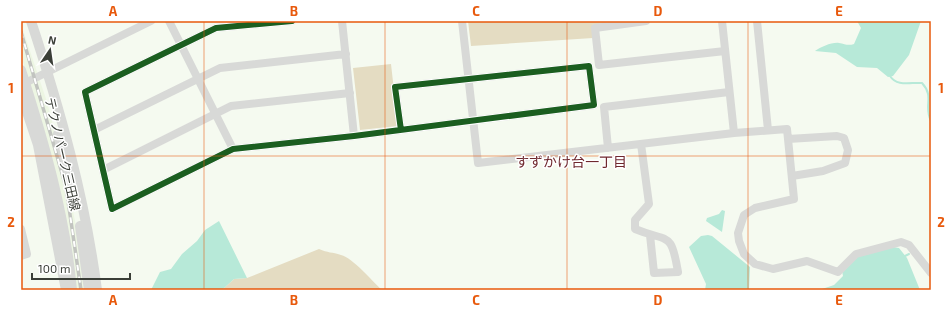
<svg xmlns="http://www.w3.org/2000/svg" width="952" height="311" font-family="'Exo 2','Noto Sans JP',sans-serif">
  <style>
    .built { fill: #edf6e3 }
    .green { fill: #e4dcc2 }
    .water { fill: #b7e9d8 }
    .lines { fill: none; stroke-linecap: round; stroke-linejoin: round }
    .stream { stroke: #b7e9d8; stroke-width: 2 }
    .minor { stroke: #d8d9d7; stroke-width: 8 }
    .major { stroke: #d8d9d7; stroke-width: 10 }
    .rail-casing { stroke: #c2c4c0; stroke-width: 3.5 }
    .rail { stroke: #fff; stroke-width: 2; stroke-dasharray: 6; stroke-linecap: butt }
    .cycleway-casing { stroke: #fff; stroke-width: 8 }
    .cycleway { stroke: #1b5e20; stroke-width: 6 }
    .grid { fill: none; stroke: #e8590c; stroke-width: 1; stroke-opacity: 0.55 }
    .labels { text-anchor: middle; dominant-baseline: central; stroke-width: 3; stroke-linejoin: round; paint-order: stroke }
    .street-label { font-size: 13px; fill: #3a3e37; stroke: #fff }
    .neighbourhood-label { font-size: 14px; fill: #6f282e; stroke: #fff }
    .neatline { fill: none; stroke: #e8590c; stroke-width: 1.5 }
    .grid-label { font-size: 13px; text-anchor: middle; font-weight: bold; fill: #e8590c }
  </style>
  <rect width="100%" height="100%" fill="#f5faf0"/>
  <path class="built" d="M 21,24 L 47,102 L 59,147 L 77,230 L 85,290 L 74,290 L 42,123 L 21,56 Z"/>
  <path class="green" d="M 468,21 L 619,21 L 592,25 L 593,38 L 471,46 Z
    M 391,64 L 398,126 L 360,130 L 353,68 Z
    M 319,249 C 328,253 332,252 341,255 C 353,258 372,281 382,290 L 222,290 L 234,279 L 247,278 Z"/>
  <path class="water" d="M 857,21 L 921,21 L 909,55 L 893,76 L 888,77 L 877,68 L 857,67 L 836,53 L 815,51 C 821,47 832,42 839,43 C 845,44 848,46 854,44 L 861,28 Z
    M 722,210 L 725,211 L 722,232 L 706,221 L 707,218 L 719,214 Z
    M 219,221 L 247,278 L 234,279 L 222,290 L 151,290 L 160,272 L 171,269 L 182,254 L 197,241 L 205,230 Z
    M 708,235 L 712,236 L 750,267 L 749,290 L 705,290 L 706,284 L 689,247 L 701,236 Z
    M 893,247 L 899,248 L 907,258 L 920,290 L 819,290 L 834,285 L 843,276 L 842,271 L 857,257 Z"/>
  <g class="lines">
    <path class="stream" d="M 890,76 C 897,87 911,82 922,83 C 935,97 923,106 931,121
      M 905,256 L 909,254"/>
    <path class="minor" d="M 169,21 L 233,149
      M 292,21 L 216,28 L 85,92 L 112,209 L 233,149 L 354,136 L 594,105 L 589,66 L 395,87 L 401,130
      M 342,21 L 354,136
      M 462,21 L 478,163 L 734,133 L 787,129 L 794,199 L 755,208 L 744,215 L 738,233 L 739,241 L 744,254 L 755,264 L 773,269 L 807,261 L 838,272 L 856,254 L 901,242 L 909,245 L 931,273
      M 646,21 L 595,28 L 599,65 L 725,51
      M 722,21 L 734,133
      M 757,21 L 768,130
      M 21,85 L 151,21
      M 94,130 L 220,68 L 346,54
      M 788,139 L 837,136 L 844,138 L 848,150 L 845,163 L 823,171 L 792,176
      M 641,144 L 649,204 L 635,220 L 635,229 C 669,243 671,230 678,272 L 654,273 L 650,235
      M 608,148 L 604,107 L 729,92
      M 103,170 L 231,106 L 350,93
      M 21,229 L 27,254 L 21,256"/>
    <path class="major" d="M 31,21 C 60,109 85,198 97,290
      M 21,70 C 44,142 65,214 72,290
      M 21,94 L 38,145 L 66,290
      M 58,134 L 71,189
      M 80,226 L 89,290"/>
    <g class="rail-casing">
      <path id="rail" d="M 21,32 L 66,187 L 81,290"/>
    </g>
    <use href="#rail" class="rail"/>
    <g class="cycleway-casing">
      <path id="cycleway" d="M 292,21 L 216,28 L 85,92 L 112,209 L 233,149 L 354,136 L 594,105 L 589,66 L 395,87 L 401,130"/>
    </g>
    <use href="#cycleway" class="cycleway"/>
  </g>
  <path class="grid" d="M 204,21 L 204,290M 385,21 L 385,290M 567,21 L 567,290M 748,21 L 748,290M 21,156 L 931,156"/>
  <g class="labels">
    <g class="street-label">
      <text transform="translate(63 154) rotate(77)">テクノパーク三田線</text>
    </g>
    <g class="neighbourhood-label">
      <text x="571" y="161">すずかけ台一丁目</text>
    </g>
  </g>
  <rect width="952" height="311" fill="none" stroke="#ffffff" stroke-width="44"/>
  <g transform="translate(50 50) rotate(13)" stroke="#ffffff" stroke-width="3" paint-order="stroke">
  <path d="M0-3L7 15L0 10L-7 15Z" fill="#3a3e37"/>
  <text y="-6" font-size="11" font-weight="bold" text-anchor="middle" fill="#3a3e37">N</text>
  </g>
  <path d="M32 273v6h98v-6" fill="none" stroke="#3a3e37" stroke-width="2"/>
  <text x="38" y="273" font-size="12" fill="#3a3e37" stroke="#ffffff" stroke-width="3" paint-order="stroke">100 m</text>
  <rect x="22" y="22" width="908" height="267" class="neatline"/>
  <g class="grid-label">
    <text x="113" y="16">A</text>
    <text x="294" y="16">B</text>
    <text x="476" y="16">C</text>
    <text x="658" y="16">D</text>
    <text x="839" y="16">E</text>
    <text x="11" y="93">1</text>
    <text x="941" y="93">1</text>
    <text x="11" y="227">2</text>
    <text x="941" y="227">2</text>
    <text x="113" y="305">A</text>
    <text x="294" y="305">B</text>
    <text x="476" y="305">C</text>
    <text x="658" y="305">D</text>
    <text x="839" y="305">E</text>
  </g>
</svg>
